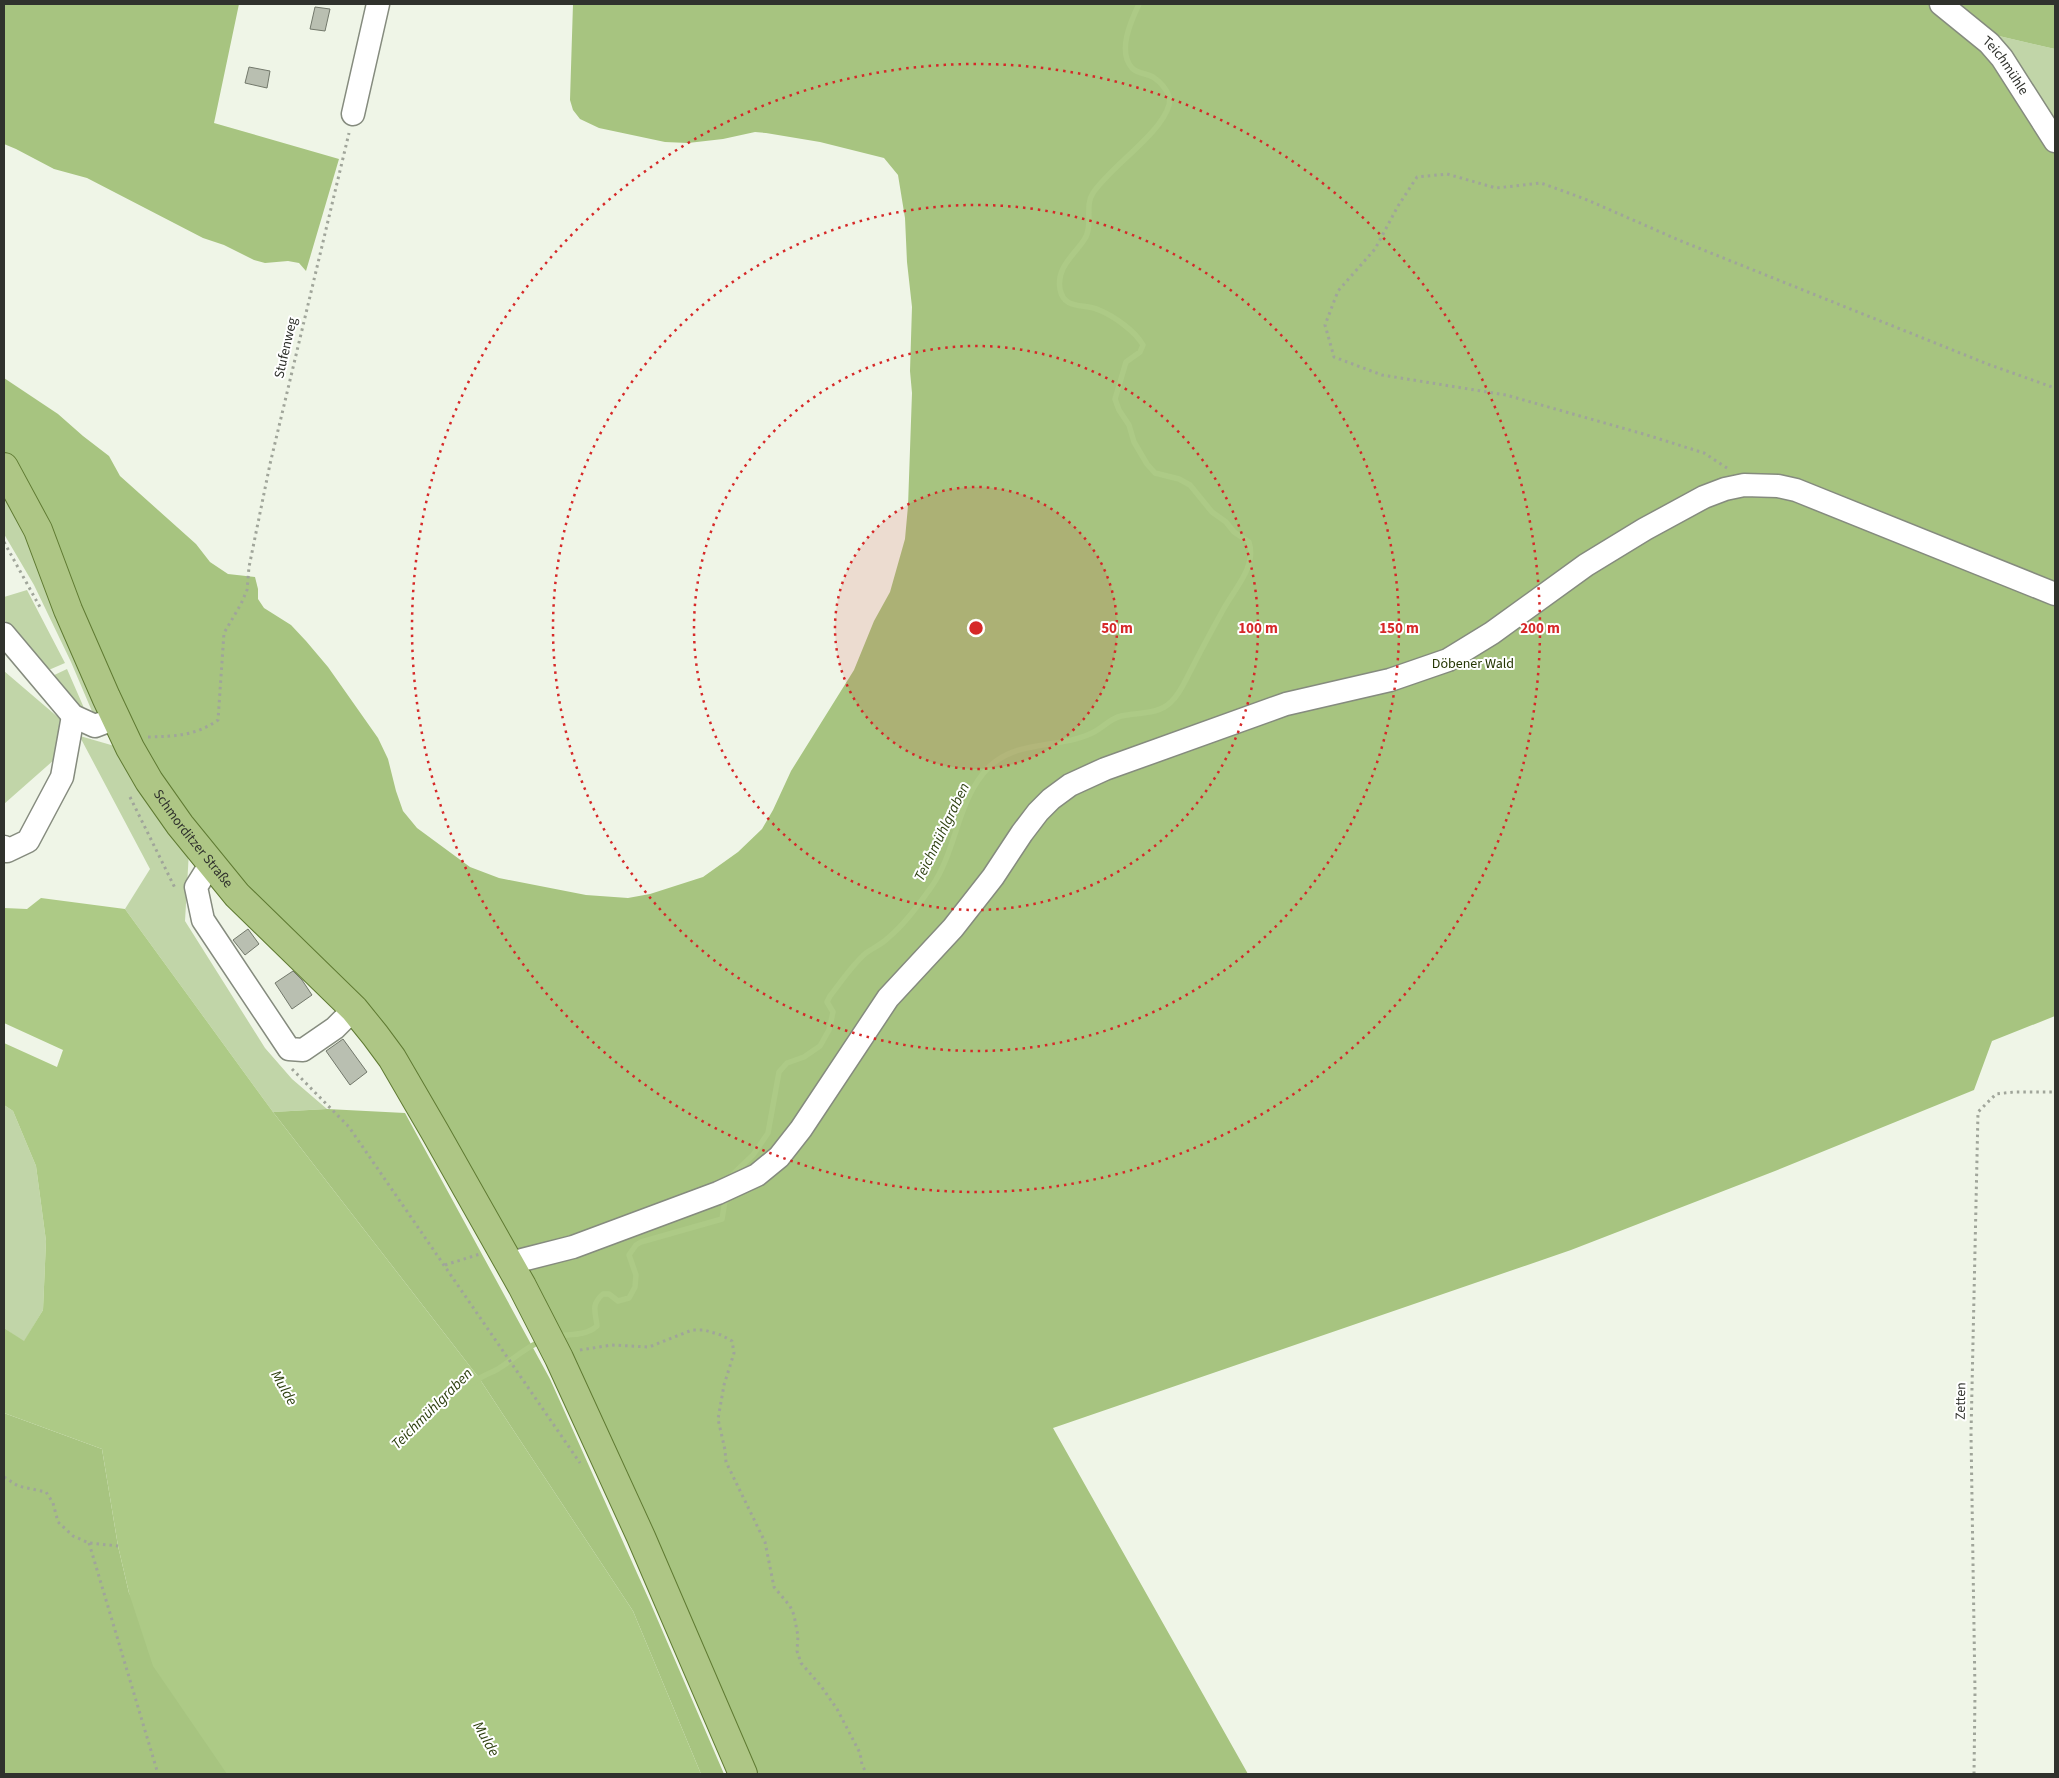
<svg xmlns="http://www.w3.org/2000/svg" width="2059" height="1778" font-family="'Source Sans 3',sans-serif">
  <style>
    .green { fill: #c1d5a8 }
    .forest { fill: #a7c480 }
    .water { fill: #adca86 }
    .lines { fill: none; stroke-linecap: round; stroke-linejoin: round }
    .stream { stroke: #adca86; stroke-width: 5.5 }
    .building { fill: #b9bfb1; stroke: #72786b }
    .minor-casing { stroke: #858b7e; stroke-width: 25 }
    .major-casing { stroke: #5f7a32; stroke-width: 30 }
    .path { stroke: #a0a59a; stroke-width: 3; stroke-dasharray: 2.5 4; stroke-linecap: butt }
    .minor { stroke: #fff; stroke-width: 22 }
    .major { stroke: #aec685; stroke-width: 28 }
    .ring { fill: none; stroke: #d62828; stroke-width: 2.5; stroke-dasharray: 2.5 5 }
    .labels { text-anchor: middle; dominant-baseline: central; stroke-width: 4; stroke-linejoin: round; paint-order: stroke }
    .street-label { font-size: 14px; fill: #30322d; stroke: #fff }
    .park-label { font-size: 14px; fill: #263704; stroke: #fff }
    .water-label { font-size: 15px; font-style: italic; fill: #2e400f; stroke: #fff }
    .centre { fill: #d62828; stroke: #fff; stroke-width: 2.5 }
    .ring-label { font-size: 15px; text-anchor: middle; font-weight: bold; fill: #d62828; stroke: #fff; stroke-width: 4; stroke-linejoin: round; paint-order: stroke }
  </style>
  <rect width="100%" height="100%" fill="#eff5e7"/>
  <path class="green" d="M 1999,36 L 2055,49 L 2055,132 L 1992,40 Z
    M 4,492 L 24,530 L 103,712 L 94,716 L 71,662 L 34,585 L 4,534 Z
    M 27,590 L 65,663 L 44,672 L 4,619 L 4,597 Z
    M 67,669 L 84,708 L 75,703 L 48,678 Z
    M 4,671 L 80,736 L 118,747 L 189,851 L 185,921 L 265,1048 L 292,1079 L 327,1109 L 273,1112 L 125,909 L 150,869 L 80,737 L 4,804 Z
    M 4,1105 L 13,1111 L 36,1166 L 46,1241 L 43,1310 L 24,1342 L 4,1328 Z"/>
  <path class="forest" d="M 4,4 L 239,4 L 214,123 L 339,159 L 306,271 L 299,263 L 288,261 L 265,263 L 254,260 L 224,245 L 203,238 L 87,178 L 54,169 L 16,149 L 4,144 Z
    M 573,4 L 1931,4 L 1985,47 L 2055,149 L 2055,1016 L 1992,1041 L 1974,1090 L 1775,1171 L 1571,1250 L 1053,1428 L 1248,1774 L 754,1774 L 443,1128 L 156,776 L 10,459 L 4,451 L 4,378 L 58,414 L 83,436 L 109,456 L 120,476 L 196,544 L 210,562 L 228,574 L 255,577 L 258,589 L 258,599 L 264,608 L 291,625 L 306,641 L 328,667 L 378,738 L 388,759 L 396,791 L 403,811 L 417,828 L 470,867 L 499,878 L 586,895 L 628,898 L 650,894 L 703,877 L 738,852 L 762,829 L 773,810 L 791,771 L 854,670 L 874,621 L 890,592 L 905,539 L 908,506 L 912,393 L 910,371 L 912,307 L 907,262 L 905,218 L 898,175 L 884,158 L 820,142 L 766,133 L 755,132 L 723,139 L 688,143 L 665,142 L 599,128 L 580,119 L 573,110 L 570,100 Z
    M 1958,4 L 2055,4 L 2055,49 L 1999,36 L 1987,30 Z
    M 327,1109 L 405,1113 L 550,1379 L 650,1602 L 724,1774 L 701,1774 L 633,1611 L 479,1378 L 273,1112 Z
    M 4,1413 L 102,1449 L 118,1546 L 129,1593 L 230,1774 L 4,1774 Z"/>
  <path class="water" d="M 41,898 L 125,909 L 273,1112 L 479,1378 L 633,1611 L 701,1774 L 227,1774 L 153,1666 L 129,1593 L 118,1546 L 102,1449 L 4,1413 L 4,1328 L 24,1341 L 43,1310 L 46,1241 L 36,1166 L 13,1111 L 4,1105 L 4,1043 L 57,1067 L 63,1050 L 4,1023 L 4,908 L 27,909 Z"/>
  <g class="lines">
    <path class="stream" d="M 731,1179 L 732,1175 L 753,1155 L 768,1133 L 779,1072 L 787,1063 L 804,1057 L 820,1046 L 829,1030 L 833,1012 L 827,1002 L 830,996 C 841,982 852,965 866,953 C 873,948 882,944 888,938 C 905,924 919,904 932,886 C 957,850 957,799 989,767 C 1018,739 1059,749 1092,733 C 1103,728 1109,719 1121,716 C 1138,712 1158,715 1171,702 C 1180,694 1185,681 1191,670 C 1201,650 1212,630 1223,610 C 1234,589 1257,567 1249,542 L 1234,532 L 1226,522 L 1212,512 L 1190,485 L 1179,479 L 1155,473 L 1147,464 L 1134,442 L 1129,425 L 1119,410 L 1115,399 L 1126,362 L 1140,352 L 1143,345 C 1135,331 1114,316 1099,310 C 1085,303 1064,311 1060,289 C 1056,268 1074,255 1084,240 C 1094,226 1084,206 1093,193 C 1111,166 1161,134 1169,105 C 1172,94 1161,82 1153,77 C 1146,73 1138,74 1132,68 C 1117,51 1131,21 1139,4
      M 557,1336 C 571,1334 586,1336 597,1326 C 596,1313 590,1305 603,1294 L 609,1294 L 618,1301 L 629,1298 L 635,1287 L 636,1275 L 629,1255 L 636,1245 L 641,1242 L 722,1219 L 726,1195
      M 473,1383 C 481,1376 489,1374 498,1369 C 514,1359 523,1349 541,1341"/>
  </g>
  <path class="building" d="M 315,7 L 330,9 L 325,31 L 310,29 Z
    M 249,67 L 270,71 L 267,88 L 245,83 Z
    M 248,929 L 259,944 L 245,955 L 233,940 Z
    M 293,971 L 302,980 L 312,995 L 292,1009 L 275,983 Z
    M 343,1039 L 367,1072 L 350,1085 L 326,1051 Z"/>
  <g class="lines">
    <g class="minor-casing">
      <g id="minor">
        <path id="s1" d="M 1941,4 L 1989,43 L 2002,58 L 2055,141"/>
        <path d="M 353,114 L 378,4"/>
        <path d="M 4,634 L 73,716 L 95,726 L 116,718"/>
        <path d="M 4,847 L 7,851 L 28,841 L 62,777 L 73,716"/>
        <path d="M 211,863 L 196,887 L 203,920 L 289,1049 L 303,1050 L 335,1028 L 354,1009"/>
        <path d="M 510,1263 L 573,1247 L 718,1193 L 757,1175 L 779,1157 L 801,1129 L 888,998 L 953,928 L 993,877 L 1022,833 L 1038,812 L 1051,799 L 1070,785 L 1105,769 L 1286,704 L 1390,680 L 1448,660 L 1492,633 L 1586,565 L 1645,529 L 1704,497 L 1725,489 L 1744,485 L 1778,486 L 1796,490 L 2055,594"/>
      </g>
    </g>
    <g class="major-casing">
      <g id="major">
        <path id="s2" d="M 4,467 L 38,530 L 68,610 L 106,697 L 130,748 L 149,781 L 180,825 L 237,895 L 354,1009 L 375,1035 L 392,1058 L 435,1132 L 522,1286 L 559,1358 L 641,1537 L 743,1774"/>
      </g>
    </g>
    <path class="path" d="M 1727,468 L 1704,453 L 1647,435 L 1506,395 L 1382,375 L 1334,357 L 1325,325 L 1338,291 L 1375,249 L 1398,206 L 1417,177 L 1447,174 L 1496,188 L 1541,183 L 1585,199 L 1681,241 L 1990,365 L 2055,388
      M 4,542 L 41,609
      M 148,737 C 176,736 195,736 218,720 L 224,633 L 241,604 L 247,590 L 249,567 L 270,464 L 349,133
      M 130,797 L 175,888
      M 292,1069 L 349,1127 L 580,1463
      M 445,1265 L 480,1254
      M 580,1350 L 612,1345 L 649,1347 L 692,1330 L 704,1330 L 721,1335 L 732,1341 L 734,1353 L 724,1385 L 718,1419 L 725,1450 L 726,1462 L 765,1542 L 774,1587 L 790,1606 L 794,1615 L 798,1636 L 797,1651 L 801,1663 L 821,1686 L 837,1709 L 860,1753 L 862,1765 L 867,1774
      M 4,1477 L 18,1486 L 46,1492 L 53,1503 L 58,1522 L 73,1536 L 89,1543 L 118,1546
      M 89,1543 L 158,1774
      M 1974,1774 L 1975,1692 L 1971,1434 L 1978,1112 L 1996,1094 L 2014,1092 L 2055,1092"/>
    <use href="#minor" class="minor"/>
    <use href="#major" class="major"/>
  </g>
  <circle cx="976" cy="628" r="141" fill="#d62828" fill-opacity=".12"/>
  <g class="ring">
    <circle cx="976" cy="628" r="141"/>
    <circle cx="976" cy="628" r="282"/>
    <circle cx="976" cy="628" r="423"/>
    <circle cx="976" cy="628" r="564"/>
  </g>
  <g class="labels">
    <g class="street-label">
      <text stroke="none"><textPath href="#s1" startOffset="90">Teichmühle</textPath></text>
      <text transform="translate(286 348) rotate(-77)">Stufenweg</text>
      <text stroke="none"><textPath href="#s2" startOffset="419">Schmorditzer Straße</textPath></text>
      <text transform="translate(1961 1401) rotate(-89)">Zetten</text>
    </g>
    <g class="park-label">
      <text x="1473" y="664">Döbener Wald</text>
    </g>
    <g class="water-label">
      <text transform="translate(942 832) rotate(-64)">Teichmühlgraben</text>
      <text transform="translate(284 1388) rotate(60)">Mulde</text>
      <text transform="translate(432 1409) rotate(-45)">Teichmühlgraben</text>
      <text transform="translate(486 1739) rotate(60)">Mulde</text>
    </g>
  </g>
  <circle cx="976" cy="628" r="8" class="centre"/>
  <g class="ring-label">
    <text x="1117" y="633">50 m</text>
    <text x="1258" y="633">100 m</text>
    <text x="1399" y="633">150 m</text>
    <text x="1540" y="633">200 m</text>
  </g>
  <rect width="2059" height="1778" fill="none" stroke="#30322d" stroke-width="10"/>
</svg>
